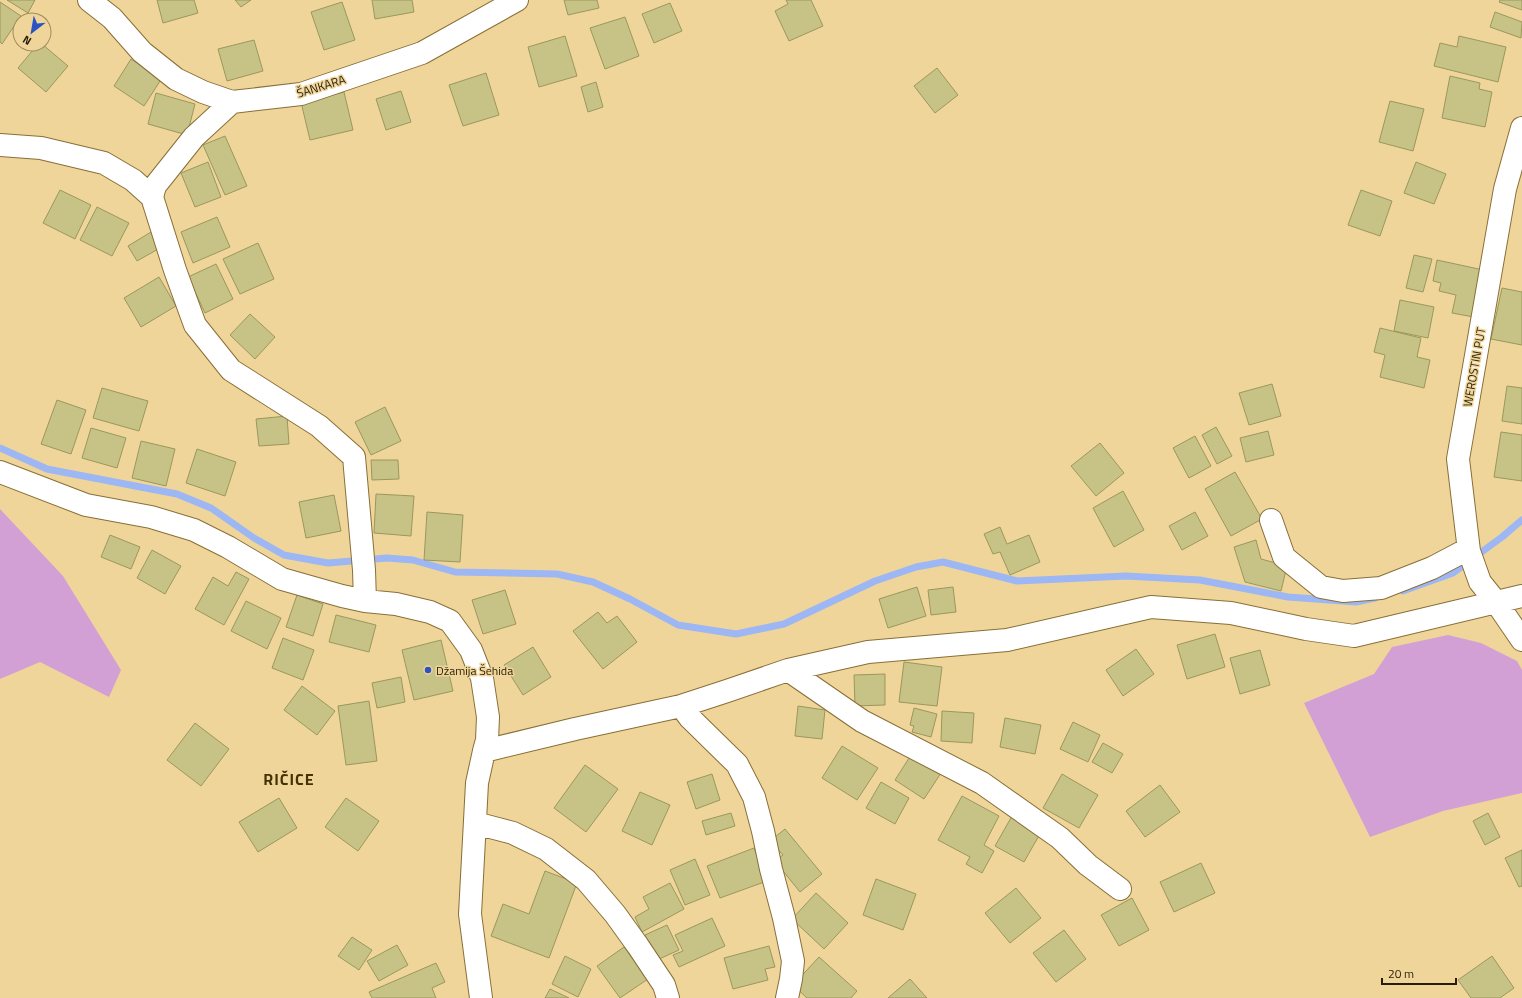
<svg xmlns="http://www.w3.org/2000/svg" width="1522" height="998" font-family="'Titillium Web',sans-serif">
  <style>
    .green { fill: #d2a0d4 }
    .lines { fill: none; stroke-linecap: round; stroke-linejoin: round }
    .stream { stroke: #9cb7f3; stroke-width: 7 }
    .building { fill: #c7c386; stroke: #9b975c }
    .minor-casing { stroke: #886f37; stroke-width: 24 }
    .minor { stroke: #fff; stroke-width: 22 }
    .poi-dot { fill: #2c53c2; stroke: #f0d59b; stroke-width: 1.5 }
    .labels { text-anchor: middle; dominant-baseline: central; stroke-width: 3; stroke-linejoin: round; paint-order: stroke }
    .street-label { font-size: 12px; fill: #271d06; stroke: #f0d59b }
    .poi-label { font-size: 12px; fill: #271d06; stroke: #f0d59b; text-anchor: start }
    .district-label { font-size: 16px; font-weight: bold; letter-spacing: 1px; fill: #443204; stroke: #f0d59b }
  </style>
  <rect width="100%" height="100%" fill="#f0d59b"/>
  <path class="green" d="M 0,509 L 63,576 L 121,670 L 109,697 L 40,662 L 0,679 Z
    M 1448,635 L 1481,643 L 1517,661 L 1522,670 L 1522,793 L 1443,811 L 1370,837 L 1304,703 L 1374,674 L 1392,647 Z"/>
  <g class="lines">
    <path class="stream" d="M 0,448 L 47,469 L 177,494 L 211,508 L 254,538 L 284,555 L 328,563 L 387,558 L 413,560 L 455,572 L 557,574 L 593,582 L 630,599 L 678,625 L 736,634 L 784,624 L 875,581 L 916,567 L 943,562 L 1017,581 L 1126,576 L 1200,580 L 1288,597 L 1356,602 L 1375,598
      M 1403,591 L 1453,573 L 1502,537 L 1522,520"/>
  </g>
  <path class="building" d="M 7,0 L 35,0 L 28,13 Z
    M 157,0 L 194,0 L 198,13 L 163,23 Z
    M 235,0 L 251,0 L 241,7 Z
    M 372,0 L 412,0 L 414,12 L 375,19 Z
    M 564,0 L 597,0 L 599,8 L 568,15 Z
    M 786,0 L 811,0 L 823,26 L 789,41 L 775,11 L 788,4 Z
    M 1500,0 L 1522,0 L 1522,10 L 1499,2 Z
    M 0,2 L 21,16 L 2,44 L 0,42 Z
    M 342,2 L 355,40 L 324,50 L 311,12 Z
    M 670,3 L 682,31 L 654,43 L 642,14 Z
    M 1495,12 L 1522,22 L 1521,38 L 1490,27 Z
    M 625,17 L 639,56 L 605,69 L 590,28 Z
    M 565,36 L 577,76 L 539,87 L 528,47 Z
    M 1459,36 L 1506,47 L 1498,82 L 1434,66 L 1440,43 L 1457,47 Z
    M 254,40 L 263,71 L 227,81 L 218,49 Z
    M 38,44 L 42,44 L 68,66 L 46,92 L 18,68 Z
    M 131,59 L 162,78 L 144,106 L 114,86 Z
    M 937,68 L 958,95 L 935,113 L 914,86 Z
    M 486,73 L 499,115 L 463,126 L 449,85 Z
    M 1450,76 L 1480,83 L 1479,89 L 1492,92 L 1485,127 L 1442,118 Z
    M 596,82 L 603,107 L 588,112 L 581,87 Z
    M 401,91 L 411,122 L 386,130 L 376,99 Z
    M 344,92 L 353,130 L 310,140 L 301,102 Z
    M 156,93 L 195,104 L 187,135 L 148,124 Z
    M 1390,101 L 1424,109 L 1413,151 L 1379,142 Z
    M 225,136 L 247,186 L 225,195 L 203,145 Z
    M 208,162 L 221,197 L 195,207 L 181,173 Z
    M 1416,162 L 1446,174 L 1434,204 L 1404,193 Z
    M 60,190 L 91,205 L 75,239 L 43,223 Z
    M 1361,190 L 1392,201 L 1380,236 L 1348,225 Z
    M 97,207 L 129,223 L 112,256 L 80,240 Z
    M 217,217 L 230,247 L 193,263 L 181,232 Z
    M 151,232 L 160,248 L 137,261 L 128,246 Z
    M 258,243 L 274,279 L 240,294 L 223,259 Z
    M 1414,255 L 1432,259 L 1423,292 L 1406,288 Z
    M 1437,260 L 1488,271 L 1479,318 L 1452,313 L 1456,295 L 1439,291 L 1441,283 L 1433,281 Z
    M 216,264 L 233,299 L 205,313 L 188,277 Z
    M 159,277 L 176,306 L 141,327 L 124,298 Z
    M 1502,288 L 1522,292 L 1522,345 L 1491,339 Z
    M 1400,300 L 1434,307 L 1428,338 L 1394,331 Z
    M 250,314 L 275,337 L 255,359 L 230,335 Z
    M 1380,328 L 1421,338 L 1417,357 L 1430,360 L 1424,388 L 1380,377 L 1385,355 L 1374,352 Z
    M 1272,384 L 1281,416 L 1249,425 L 1239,393 Z
    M 1507,386 L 1522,388 L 1522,424 L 1502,421 Z
    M 102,388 L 148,401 L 139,431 L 93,418 Z
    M 57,400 L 86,410 L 71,454 L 41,444 Z
    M 385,407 L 401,441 L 371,455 L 355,422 Z
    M 287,416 L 289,444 L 259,446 L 256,419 Z
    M 1216,427 L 1232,456 L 1217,464 L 1202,435 Z
    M 91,428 L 126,438 L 117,468 L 82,458 Z
    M 1268,431 L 1274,455 L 1246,462 L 1240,438 Z
    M 1501,432 L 1522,435 L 1522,481 L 1494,477 Z
    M 1195,436 L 1211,466 L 1189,478 L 1173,448 Z
    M 141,441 L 175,449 L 166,486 L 132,478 Z
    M 1100,443 L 1124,473 L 1096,496 L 1071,466 Z
    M 197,449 L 236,462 L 225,496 L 186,483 Z
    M 371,460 L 398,460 L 399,479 L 372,480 Z
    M 1235,472 L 1262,519 L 1231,536 L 1205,489 Z
    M 1123,491 L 1144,530 L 1114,547 L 1093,508 Z
    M 376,494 L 414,496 L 411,536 L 374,533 Z
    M 334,495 L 341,531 L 306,538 L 299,502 Z
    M 427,512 L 463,515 L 460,562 L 424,560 Z
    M 1195,512 L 1208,536 L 1182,550 L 1169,526 Z
    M 1000,527 L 1007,544 L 1029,535 L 1040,562 L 1010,575 L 1000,552 L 993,554 L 984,534 Z
    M 110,535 L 140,547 L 131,569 L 101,557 Z
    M 1256,540 L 1261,559 L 1287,566 L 1281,591 L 1245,582 L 1234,547 Z
    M 152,550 L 181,566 L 165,594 L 137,578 Z
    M 236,572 L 249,579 L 224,625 L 195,609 L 213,577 L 228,586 Z
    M 917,587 L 926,616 L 888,628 L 879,599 Z
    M 953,587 L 956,612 L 931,615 L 928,590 Z
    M 505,590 L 516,624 L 483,634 L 472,600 Z
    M 297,595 L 323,604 L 313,636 L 286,627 Z
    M 246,601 L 281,618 L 267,649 L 231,631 Z
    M 598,612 L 607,623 L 617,616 L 637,642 L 603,669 L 573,631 Z
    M 336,615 L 376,625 L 369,652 L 329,642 Z
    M 1215,634 L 1225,667 L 1187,679 L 1177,645 Z
    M 283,638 L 314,650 L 303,680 L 272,668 Z
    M 441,640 L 453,691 L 414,700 L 402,650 Z
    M 533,647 L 551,677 L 523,695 L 504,665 Z
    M 1136,649 L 1154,674 L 1123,696 L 1106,670 Z
    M 1260,650 L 1270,685 L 1240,694 L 1230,658 Z
    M 904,662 L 942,667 L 937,706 L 899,702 Z
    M 885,674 L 885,705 L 855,706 L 854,675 Z
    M 401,677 L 405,702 L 377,708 L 372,683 Z
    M 302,686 L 335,711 L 317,735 L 284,710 Z
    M 369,701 L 377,761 L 346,765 L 338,706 Z
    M 798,706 L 825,710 L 822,739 L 795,736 Z
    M 914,708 L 937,714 L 931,737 L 912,732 L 914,726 L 910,725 Z
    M 942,711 L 974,713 L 972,743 L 941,741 Z
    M 1005,718 L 1041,725 L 1035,754 L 1000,747 Z
    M 1073,722 L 1100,735 L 1088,762 L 1060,749 Z
    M 195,723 L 229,749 L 201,786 L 167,760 Z
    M 1103,743 L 1123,754 L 1112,773 L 1092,762 Z
    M 842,746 L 878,768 L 857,800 L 822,778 Z
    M 911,755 L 941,773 L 924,799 L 895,780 Z
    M 585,765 L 618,789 L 586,832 L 554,808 Z
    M 712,774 L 720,800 L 696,809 L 687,782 Z
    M 1062,774 L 1098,795 L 1079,828 L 1043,808 Z
    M 881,782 L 909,798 L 895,824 L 866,808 Z
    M 1160,785 L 1180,812 L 1145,837 L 1126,811 Z
    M 640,792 L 670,805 L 652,845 L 622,831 Z
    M 962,796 L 999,816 L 984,845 L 994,851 L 982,873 L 966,864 L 970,857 L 938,840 Z
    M 279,798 L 297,828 L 258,852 L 239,822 Z
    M 346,798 L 379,821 L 358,851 L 325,827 Z
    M 731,813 L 735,826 L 706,835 L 702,821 Z
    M 1488,813 L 1500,837 L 1485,845 L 1473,821 Z
    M 1012,816 L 1041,832 L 1024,862 L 995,846 Z
    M 785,829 L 822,874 L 800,892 L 775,861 L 783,855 L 770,841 Z
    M 754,848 L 767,881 L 720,898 L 707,866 Z
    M 1522,850 L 1522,886 L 1519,887 L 1505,858 Z
    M 695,859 L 710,895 L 685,905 L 670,870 Z
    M 1201,863 L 1215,893 L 1174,912 L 1160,882 Z
    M 545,871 L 577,883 L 549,958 L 491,936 L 503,904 L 529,914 Z
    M 876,879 L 916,894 L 903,930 L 863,915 Z
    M 670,883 L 684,909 L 642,932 L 635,917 L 649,909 L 643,897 Z
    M 1016,888 L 1041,918 L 1010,943 L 985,913 Z
    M 816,893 L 848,923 L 824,949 L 792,919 Z
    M 1132,898 L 1149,930 L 1119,946 L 1101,915 Z
    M 712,918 L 725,946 L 679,967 L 673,955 L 683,951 L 675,935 Z
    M 667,925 L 679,950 L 657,960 L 645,935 Z
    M 1064,930 L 1086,959 L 1056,982 L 1033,953 Z
    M 352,937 L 372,950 L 359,970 L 338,956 Z
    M 397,945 L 408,965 L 379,981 L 367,961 Z
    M 769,946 L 775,967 L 765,969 L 768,980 L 733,989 L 724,958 Z
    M 624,947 L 648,979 L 620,998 L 597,966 Z
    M 565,956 L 591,969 L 578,997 L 552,984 Z
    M 1492,956 L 1514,988 L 1500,998 L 1471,998 L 1458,980 Z
    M 819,957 L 857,991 L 851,998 L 807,998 L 793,985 Z
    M 436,963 L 445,982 L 432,988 L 436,998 L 372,998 L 369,992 Z
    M 910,979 L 927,998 L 888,998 Z
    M 550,989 L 569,998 L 545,998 Z"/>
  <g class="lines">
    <g class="minor-casing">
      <path id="minor" d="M 89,0 L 112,18 L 142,52 L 176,79 L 203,92 L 232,102
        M 1522,128 L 1505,189 L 1458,459 L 1469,551 L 1480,582 L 1496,602 L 1522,640
        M 0,145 L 41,148 L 104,163 L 133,180 L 152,197 L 175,270 L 195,325 L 231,370 L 319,426 L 354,457 L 364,570 L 365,601
        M 152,197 L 155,186 L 194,137 L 232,102 L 301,94 L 422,53 L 517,0
        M 0,472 L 86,505 L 151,517 L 194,530 L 228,547 L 282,579 L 342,596 L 365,601 L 396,604 L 430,612 L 450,621 L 471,650 L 482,678 L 488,717 L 487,740 L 484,751
        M 1271,520 L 1284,557 L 1321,587 L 1343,591 L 1381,588 L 1432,568 L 1468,549
        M 788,670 L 862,721 L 982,783 L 1060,838 L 1088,865 L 1120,889
        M 681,706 L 690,718 L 737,764 L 754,797 L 763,831 L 771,869 L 784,918 L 793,961 L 791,979 L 787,998
        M 475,823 L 513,833 L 546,849 L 586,880 L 615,914 L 638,946 L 664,985 L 668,998
        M 481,998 L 470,914 L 477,783 L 484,751 L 575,729 L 681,706 L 727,691 L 788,670 L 868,652 L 1007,640 L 1151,607 L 1231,613 L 1306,629 L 1354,636 L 1522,596"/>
    </g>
    <use href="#minor" class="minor"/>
  </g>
  <circle class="poi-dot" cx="428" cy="670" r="4"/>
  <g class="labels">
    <g class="street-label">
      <text transform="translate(321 86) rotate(-17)">ŠANKARA</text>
      <text transform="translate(1474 367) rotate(-80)">WEROSTIN PUT</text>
    </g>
    <g class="poi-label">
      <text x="436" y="670">Džamija Šehida</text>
    </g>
    <g class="district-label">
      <text x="289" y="779">RIČICE</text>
    </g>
  </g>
  <g transform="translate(32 32) rotate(211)"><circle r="19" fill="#f0d59b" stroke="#a08b5f"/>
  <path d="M0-3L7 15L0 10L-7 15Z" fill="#2c53c2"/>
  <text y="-6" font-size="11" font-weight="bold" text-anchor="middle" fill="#271d06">N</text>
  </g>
  <path d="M1382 978v6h74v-6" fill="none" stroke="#271d06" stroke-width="2"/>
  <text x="1388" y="978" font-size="12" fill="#271d06" stroke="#f0d59b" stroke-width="3" paint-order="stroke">20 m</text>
</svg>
